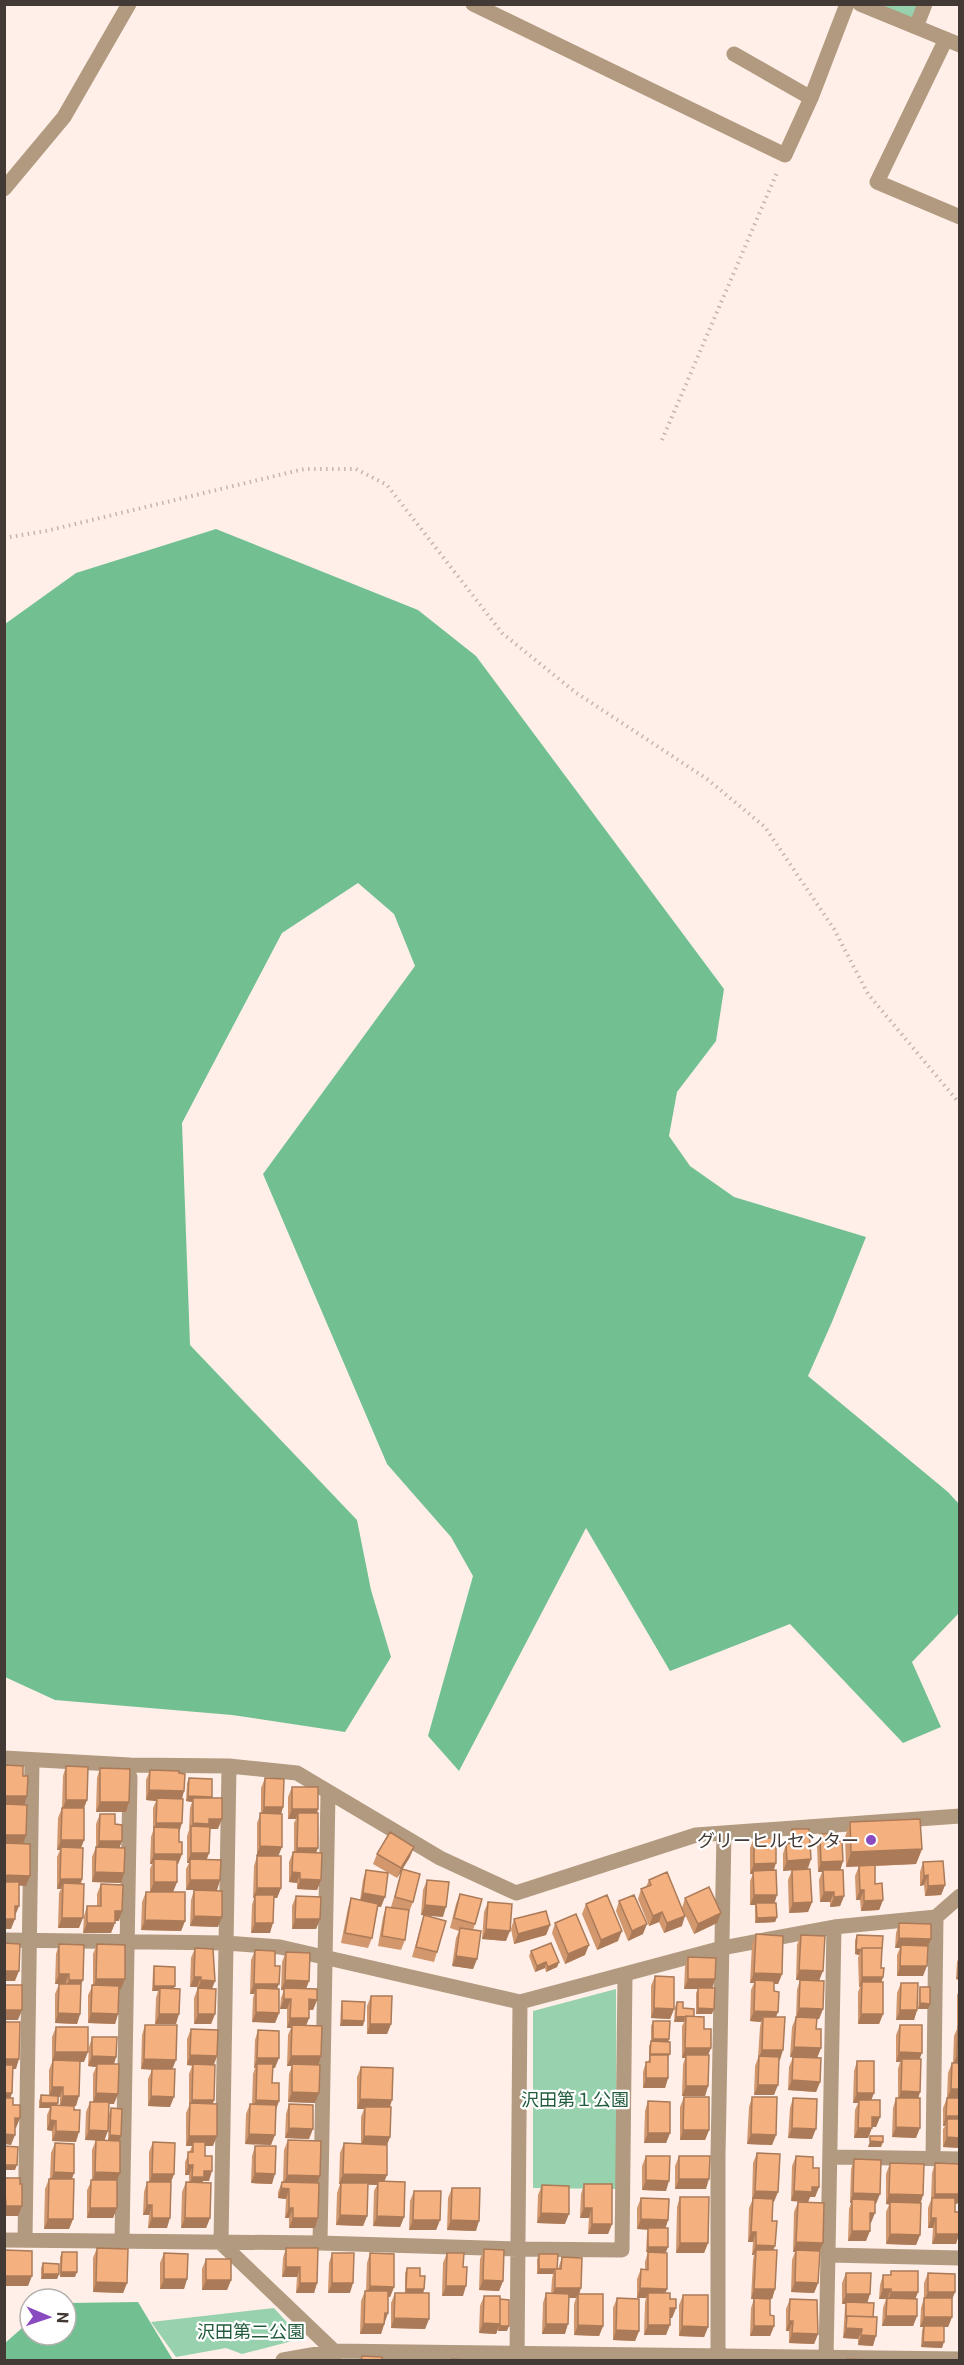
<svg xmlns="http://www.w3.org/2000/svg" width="964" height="2365" font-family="Roboto,'Noto Sans JP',sans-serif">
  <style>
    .green { fill: #97d1ad }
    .forest { fill: #72c092 }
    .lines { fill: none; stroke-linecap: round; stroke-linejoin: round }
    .path { stroke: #c3b5af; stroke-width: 4; stroke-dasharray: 1.5 4.5; stroke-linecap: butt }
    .minor { stroke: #b19a7f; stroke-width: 15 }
    .wall { fill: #d2976d; fill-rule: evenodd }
    .shaded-wall { fill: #ab7b59 }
    .building { fill: #f4b07f; stroke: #ab7b59; stroke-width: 1.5 }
    .poi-dot { fill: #8b4bc0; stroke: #fff; stroke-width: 2 }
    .labels { text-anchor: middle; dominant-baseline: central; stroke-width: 4.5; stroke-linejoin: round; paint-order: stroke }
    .poi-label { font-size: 18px; fill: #443a35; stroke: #fff; text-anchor: end }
    .park-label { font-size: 18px; fill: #235c3d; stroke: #fff }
  </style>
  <rect width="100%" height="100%" fill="#ffefe8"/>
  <path class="green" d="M 876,5 L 918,5 L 912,20 Z
    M 616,1989 L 617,2189 L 533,2188 L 533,2011 Z
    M 274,2308 L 294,2330 L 292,2341 L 242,2354 L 226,2348 L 176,2357 L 151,2322 Z"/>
  <path class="forest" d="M 216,529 L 418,610 L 476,656 L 724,989 L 716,1041 L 677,1092 L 669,1136 L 690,1166 L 734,1197 L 866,1237 L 832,1322 L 808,1376 L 948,1492 L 959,1504 L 959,1613 L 912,1662 L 941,1727 L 903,1743 L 790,1624 L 670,1671 L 586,1528 L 459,1771 L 428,1736 L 473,1576 L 451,1537 L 387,1464 L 263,1174 L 415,966 L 394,914 L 358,883 L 282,933 L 182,1123 L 190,1345 L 357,1520 L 371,1590 L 391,1657 L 345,1732 L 232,1715 L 55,1700 L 5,1677 L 5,624 L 76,573 Z
    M 138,2302 L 173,2360 L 5,2360 L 5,2343 L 30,2321 L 30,2335 L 66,2335 L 66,2303 Z"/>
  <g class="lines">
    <path class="path" d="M 662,440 L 778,170
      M 4,538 L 46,531 L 304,469 L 356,469 L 387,485 L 502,633 L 575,692 L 707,779 L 765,827 L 834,929 L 868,994 L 960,1104"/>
    <path class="minor" d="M 473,4 L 785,155 L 811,98 L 847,4
      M 860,4 L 960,45
      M 916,27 L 925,4
      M 946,39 L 877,182 L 960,217
      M 734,54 L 811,98
      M 4,189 L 64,117 L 129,4
      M 4,1758 L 130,1765 L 229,1766 L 297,1773 L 440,1858 L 516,1893 L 696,1835 L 960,1816
      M 229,1766 L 221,2243 L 334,2351 L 334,2358
      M 4,1940 L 226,1943 L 280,1947 L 520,2002 L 722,1948 L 834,1927 L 936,1917 L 960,1896
      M 830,2157 L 960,2159
      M 933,2159 L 936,1917
      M 4,2240 L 320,2243 L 518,2249 L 622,2250 L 625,1975
      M 25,2240 L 32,1760
      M 122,2240 L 130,1777
      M 320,2243 L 328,1793
      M 828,2255 L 960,2258
      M 283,2360 L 334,2351 L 960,2359
      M 517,2360 L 520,2002
      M 718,2360 L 718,2156 L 724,1833
      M 826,2360 L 834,1927"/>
  </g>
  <path class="wall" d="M 66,1766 L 87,1800 L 84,1808 L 84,1840 L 81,1848 L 82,1879 L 81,1884 L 79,1928 L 58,1928 L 59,1893 L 61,1889 L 57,1889 L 57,1857 L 60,1850 L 57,1850 L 58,1818 L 62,1808 L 63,1776 Z
    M 100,1768 L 129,1802 L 126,1812 L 96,1812 L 97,1778 Z
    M 150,1770 L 179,1773 L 184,1791 L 182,1799 L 179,1832 L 179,1842 L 182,1854 L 178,1864 L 177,1864 L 177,1882 L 173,1892 L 150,1892 L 150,1869 L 152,1864 L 150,1864 L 151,1837 L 153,1831 L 153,1808 L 156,1801 L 146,1800 L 146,1780 Z
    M 189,1778 L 212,1798 L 218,1829 L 210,1829 L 209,1853 L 207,1859 L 220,1880 L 217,1890 L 186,1890 L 186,1869 L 189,1863 L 187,1863 L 187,1836 L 189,1830 L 190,1808 L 192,1802 L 186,1801 L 187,1783 Z
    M 265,1778 L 283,1807 L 281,1814 L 278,1856 L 281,1888 L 277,1898 L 274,1898 L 270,1933 L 251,1933 L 252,1905 L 254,1898 L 253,1898 L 254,1866 L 257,1856 L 257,1823 L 261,1813 L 261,1788 Z
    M 292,1787 L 318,1809 L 317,1813 L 316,1853 L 321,1880 L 317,1890 L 297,1889 L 297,1883 L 289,1882 L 289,1862 L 293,1852 L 294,1852 L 294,1823 L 296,1819 L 288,1819 L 288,1797 Z
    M 100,1814 L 115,1824 L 122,1841 L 119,1848 L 124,1873 L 121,1883 L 92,1882 L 92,1857 L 96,1847 L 96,1824 Z
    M 850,1822 L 922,1849 L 916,1864 L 875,1866 L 875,1884 L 883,1900 L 879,1910 L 861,1911 L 860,1900 L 856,1900 L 855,1876 L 859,1866 L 846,1867 L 845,1837 Z
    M 792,1829 L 811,1859 L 808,1869 L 812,1902 L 808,1912 L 789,1913 L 788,1880 L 792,1870 L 783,1871 L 783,1854 L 786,1844 L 788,1844 L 788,1839 Z
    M 820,1834 L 837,1842 L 843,1861 L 840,1870 L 844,1896 L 840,1906 L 830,1907 L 830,1902 L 820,1902 L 819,1880 L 822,1872 L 818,1872 L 817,1844 Z
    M 754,1838 L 774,1871 L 774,1903 L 777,1917 L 775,1922 L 755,1923 L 755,1905 L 750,1905 L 750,1881 L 753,1874 L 750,1874 L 750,1848 Z
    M 377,1854 L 410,1857 L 402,1869 L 413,1902 L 409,1912 L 405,1940 L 401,1950 L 378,1946 L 383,1917 L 386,1907 L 391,1907 L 402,1870 L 397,1878 L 373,1864 Z
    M 923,1862 L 945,1885 L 941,1895 L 925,1896 L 924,1885 L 920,1886 L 920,1872 Z
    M 366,1870 L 381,1907 L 378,1906 L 372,1938 L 368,1948 L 341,1943 L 348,1908 L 351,1898 L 360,1900 L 363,1880 Z
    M 427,1880 L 443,1917 L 425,1915 L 437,1952 L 434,1962 L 412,1957 L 424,1915 L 421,1915 L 423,1890 Z
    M 649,1880 L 682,1926 L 664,1933 L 659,1922 L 649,1926 L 638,1899 L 641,1889 L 646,1887 Z
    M 101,1884 L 119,1921 L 115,1921 L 111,1933 L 83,1933 L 84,1916 L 87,1906 L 97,1906 L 97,1894 Z
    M 194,1890 L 218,1927 L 190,1926 L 191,1900 Z
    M 146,1892 L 185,1921 L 181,1931 L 141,1930 L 142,1902 Z
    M 460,1894 L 475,1924 L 473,1930 L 477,1959 L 473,1969 L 452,1966 L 456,1938 L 459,1931 L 450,1928 L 456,1904 Z
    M 296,1896 L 320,1919 L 316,1929 L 292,1929 L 292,1906 Z
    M 685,1898 L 717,1923 L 694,1934 L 682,1908 Z
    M 619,1901 L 643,1934 L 628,1941 L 616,1911 Z
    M 488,1902 L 506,1941 L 482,1939 L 484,1912 Z
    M 586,1904 L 618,1941 L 597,1950 L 582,1914 Z
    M 960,1912 L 960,1953 L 958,1953 L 959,1915 Z
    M 514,1919 L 550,1925 L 546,1935 L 514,1944 L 511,1929 Z
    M 555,1923 L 585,1955 L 565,1964 L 552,1933 Z
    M 899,1923 L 927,1949 L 923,1976 L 897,1976 L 897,1955 L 900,1948 L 895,1948 L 896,1933 Z
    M 756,1934 L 782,1974 L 778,1984 L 774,1984 L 774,1991 L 780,2060 L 778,2060 L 774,2095 L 754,2095 L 755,2066 L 758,2058 L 760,2027 L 761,2022 L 750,2021 L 751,1990 L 754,1983 L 750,1983 L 752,1944 Z
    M 801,1935 L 820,1981 L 823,2009 L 819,2019 L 817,2019 L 816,2029 L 821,2048 L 817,2058 L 790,2057 L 792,2027 L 796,2017 L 797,1990 L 800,1980 L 796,1980 L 797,1945 Z
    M 857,1935 L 881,1952 L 881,1968 L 883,1977 L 881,1982 L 883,2014 L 879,2024 L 858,2024 L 858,1992 L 860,1987 L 859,1987 L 858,1958 L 859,1955 L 855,1954 L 855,1940 Z
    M 59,1944 L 81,1986 L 80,2014 L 77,2024 L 55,2023 L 55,1994 L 59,1984 L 55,1984 L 56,1954 Z
    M 97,1944 L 125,1979 L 121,1989 L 119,1989 L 118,2014 L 115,2024 L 88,2023 L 88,1995 L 93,1985 L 93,1954 Z
    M 195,1948 L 215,1981 L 212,1988 L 215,2014 L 211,2024 L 194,2024 L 194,1998 L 197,1990 L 197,1987 L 190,1987 L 191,1958 Z
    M 255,1950 L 275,1966 L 279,2013 L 275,2023 L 252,2022 L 253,1998 L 254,1994 L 250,1994 L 251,1960 Z
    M 531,1951 L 559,1962 L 557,1967 L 546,1972 L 545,1968 L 535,1972 L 529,1956 Z
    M 286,1952 L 309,1981 L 306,1989 L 317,2000 L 313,2010 L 309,2010 L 309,2018 L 306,2026 L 321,2056 L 318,2065 L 315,2103 L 288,2102 L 289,2074 L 292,2066 L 287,2066 L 288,2035 L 291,2028 L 287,2028 L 287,2009 L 280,2009 L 281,1998 L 284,1990 L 281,1990 L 282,1962 Z
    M 959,1956 L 960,1957 L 960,1980 L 956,1979 L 957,1962 Z
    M 688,1957 L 715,1979 L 712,1988 L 712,2014 L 696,2014 L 696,1993 L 698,1989 L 684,1989 L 685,1967 Z
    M 154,1966 L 174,1988 L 176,2024 L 155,2024 L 156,1998 L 158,1991 L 152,1991 L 153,1971 Z
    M 655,1976 L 674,2009 L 670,2019 L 651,2018 L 651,1986 Z
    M 901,1983 L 917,2010 L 914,2020 L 896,2020 L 897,1993 Z
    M 920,1987 L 930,2004 L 928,2009 L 918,2009 L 919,1992 Z
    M 960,1988 L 960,2148 L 943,2147 L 943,2129 L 945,2126 L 943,2126 L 943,2108 L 947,2098 L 948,2073 L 952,2063 L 953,2063 L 954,2036 L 957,2029 L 957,1995 Z
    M 371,1996 L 391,2024 L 387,2034 L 367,2034 L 367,2006 Z
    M 342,2001 L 364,2021 L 363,2026 L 340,2026 L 341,2006 Z
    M 677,2002 L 683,2008 L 694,2016 L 704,2029 L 708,2055 L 708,2086 L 705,2096 L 682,2096 L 683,2065 L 685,2058 L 682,2058 L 682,2026 L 684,2022 L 674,2022 L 675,2007 Z
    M 653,2021 L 669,2039 L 668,2042 L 670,2054 L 668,2058 L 668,2078 L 665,2088 L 643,2088 L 643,2072 L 646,2062 L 648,2062 L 649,2059 L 649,2046 L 651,2041 L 651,2026 Z
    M 145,2025 L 172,2069 L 170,2107 L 148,2106 L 148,2079 L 152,2070 L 141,2069 L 142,2035 Z
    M 900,2025 L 919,2059 L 920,2092 L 918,2098 L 916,2138 L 892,2137 L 893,2108 L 896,2098 L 898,2098 L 898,2069 L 900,2062 L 896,2062 L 896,2035 Z
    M 56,2027 L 84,2062 L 80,2062 L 76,2106 L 74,2106 L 76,2142 L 52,2141 L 52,2131 L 47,2130 L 47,2115 L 50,2108 L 39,2108 L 39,2101 L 41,2095 L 49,2096 L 49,2070 L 52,2062 L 52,2037 ZM 58,2097 L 60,2097 L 60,2105 L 57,2105 Z
    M 191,2029 L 217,2056 L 214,2065 L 214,2100 L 213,2104 L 213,2146 L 205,2146 L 205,2156 L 209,2181 L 203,2181 L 202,2183 L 210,2218 L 206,2228 L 181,2228 L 182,2192 L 186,2182 L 189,2182 L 189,2175 L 185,2175 L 185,2162 L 192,2146 L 186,2146 L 186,2113 L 189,2106 L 189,2074 L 192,2066 L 187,2065 L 187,2039 Z
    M 258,2030 L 275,2068 L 272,2068 L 272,2083 L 279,2101 L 276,2110 L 271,2145 L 245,2144 L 246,2114 L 250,2104 L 252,2104 L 253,2074 L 255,2068 L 254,2068 L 255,2040 Z
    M 92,2037 L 116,2057 L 114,2064 L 114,2104 L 109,2104 L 105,2140 L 108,2140 L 109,2114 L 111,2108 L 119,2141 L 117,2180 L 117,2208 L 113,2218 L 87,2218 L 87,2190 L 92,2180 L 92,2150 L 96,2140 L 85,2140 L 86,2112 L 90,2102 L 93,2102 L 93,2074 L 96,2067 L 88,2066 L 89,2047 Z
    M 793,2057 L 820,2082 L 816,2092 L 788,2090 L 789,2067 Z
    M 857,2061 L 874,2093 L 871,2100 L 880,2117 L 876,2127 L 872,2127 L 868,2138 L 854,2138 L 855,2110 L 858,2103 L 853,2103 L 854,2071 Z
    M 361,2067 L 390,2107 L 390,2137 L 387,2145 L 384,2182 L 404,2217 L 400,2227 L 373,2226 L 374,2191 L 377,2185 L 368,2184 L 367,2216 L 363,2226 L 336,2225 L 337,2193 L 340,2184 L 339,2184 L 340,2153 L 344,2143 L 361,2144 L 361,2117 L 364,2109 L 357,2109 L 357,2077 Z
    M 684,2097 L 709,2130 L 705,2140 L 680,2140 L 680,2107 Z
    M 752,2097 L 776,2135 L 772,2145 L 747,2144 L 749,2107 Z
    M 793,2098 L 812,2139 L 788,2138 L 790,2108 Z
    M 648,2101 L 670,2133 L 666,2143 L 644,2143 L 645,2111 Z
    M 289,2104 L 309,2139 L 285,2138 L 286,2114 Z
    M 288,2140 L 320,2176 L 317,2183 L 318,2218 L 315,2228 L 289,2228 L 289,2218 L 285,2218 L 286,2199 L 278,2198 L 278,2192 L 282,2182 L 283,2182 L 284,2150 Z
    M 153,2142 L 174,2174 L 171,2182 L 167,2228 L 148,2228 L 149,2215 L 143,2215 L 144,2192 L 147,2182 L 149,2182 L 149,2152 Z
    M 55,2143 L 74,2173 L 72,2179 L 73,2219 L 69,2229 L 44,2229 L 45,2189 L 49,2179 L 50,2179 L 51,2153 Z
    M 255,2146 L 272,2184 L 251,2183 L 252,2156 Z
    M 757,2153 L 774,2202 L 773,2202 L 772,2221 L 775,2289 L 772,2299 L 770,2299 L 770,2315 L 774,2326 L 770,2336 L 750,2336 L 751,2308 L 754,2299 L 751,2299 L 753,2260 L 754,2255 L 752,2255 L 753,2242 L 748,2242 L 749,2208 L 752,2201 L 753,2163 Z
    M 646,2156 L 666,2191 L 642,2190 L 642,2166 Z
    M 679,2156 L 706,2189 L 675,2189 L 675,2166 Z
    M 796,2156 L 813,2168 L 819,2187 L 815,2197 L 810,2197 L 808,2202 L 791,2201 L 792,2166 Z
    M 854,2159 L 876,2204 L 875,2204 L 866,2241 L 848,2241 L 849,2209 L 851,2203 L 850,2203 L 851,2169 Z
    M 890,2163 L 923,2195 L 920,2203 L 920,2235 L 916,2245 L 886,2244 L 886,2212 L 889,2205 L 886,2204 L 886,2174 Z
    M 935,2163 L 960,2164 L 960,2198 L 957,2204 L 955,2204 L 955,2212 L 959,2234 L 956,2244 L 932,2244 L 933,2228 L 928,2228 L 928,2208 L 931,2200 L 932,2173 Z
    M 584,2184 L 612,2224 L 608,2234 L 588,2234 L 589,2218 L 580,2218 L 581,2194 Z
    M 542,2185 L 565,2224 L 537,2223 L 538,2195 Z
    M 452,2188 L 476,2231 L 447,2230 L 448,2198 Z
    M 414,2191 L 440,2220 L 436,2230 L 409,2230 L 410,2201 Z
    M 680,2197 L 708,2243 L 704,2253 L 676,2253 L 677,2207 Z
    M 641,2198 L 668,2220 L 665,2228 L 666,2252 L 646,2252 L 647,2233 L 648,2230 L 637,2229 L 637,2208 Z
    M 798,2202 L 823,2243 L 820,2251 L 818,2283 L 814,2293 L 791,2292 L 792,2260 L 795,2252 L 793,2252 L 794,2212 Z
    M 97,2248 L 127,2283 L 123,2293 L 93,2292 L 93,2258 Z
    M 286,2248 L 317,2283 L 314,2293 L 296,2293 L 297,2277 L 282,2277 L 283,2258 Z
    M 484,2249 L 503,2281 L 499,2291 L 479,2290 L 480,2259 Z
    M 62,2252 L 75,2277 L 60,2277 L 60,2257 Z
    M 648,2252 L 667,2289 L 665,2293 L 676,2308 L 672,2318 L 670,2318 L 666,2335 L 644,2335 L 645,2303 L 646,2298 L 637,2298 L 637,2279 L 641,2269 L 645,2269 L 645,2262 Z
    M 164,2253 L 187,2279 L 184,2289 L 160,2289 L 160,2263 Z
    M 332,2253 L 350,2293 L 328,2293 L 329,2263 Z
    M 370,2253 L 394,2287 L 390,2297 L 388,2296 L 388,2313 L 381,2334 L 360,2334 L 361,2301 L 365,2291 L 366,2291 L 367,2263 Z
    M 447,2253 L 463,2267 L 463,2296 L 442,2296 L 443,2263 Z
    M 539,2254 L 558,2269 L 562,2257 L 580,2294 L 603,2326 L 599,2336 L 574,2335 L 574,2304 L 576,2298 L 569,2298 L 565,2334 L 542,2334 L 543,2303 L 546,2293 L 551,2294 L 552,2279 L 553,2274 L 537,2274 L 537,2259 Z
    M 206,2259 L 231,2280 L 227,2290 L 202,2290 L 202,2269 Z
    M 43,2263 L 59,2274 L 57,2279 L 41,2279 L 41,2268 Z
    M 407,2268 L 420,2276 L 424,2289 L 423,2293 L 429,2319 L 425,2329 L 391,2328 L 391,2303 L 395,2293 L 405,2293 L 405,2273 Z
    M 891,2271 L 918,2292 L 915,2299 L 917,2316 L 913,2326 L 882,2326 L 883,2308 L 886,2299 L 879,2299 L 880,2285 L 883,2275 L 890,2275 Z
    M 846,2273 L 867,2302 L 873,2346 L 858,2345 L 858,2339 L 843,2338 L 845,2307 L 846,2304 L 842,2304 L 842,2283 Z
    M 928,2273 L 955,2292 L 952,2298 L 952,2317 L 948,2327 L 944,2327 L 942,2348 L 921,2347 L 922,2331 L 923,2327 L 920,2327 L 921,2308 L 924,2298 L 924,2283 Z
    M 683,2295 L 708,2327 L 704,2337 L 679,2336 L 679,2305 Z
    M 484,2296 L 500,2300 L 507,2331 L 498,2331 L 498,2328 L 496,2334 L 479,2333 L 480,2306 Z
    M 617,2298 L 639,2331 L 635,2341 L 613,2340 L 613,2308 Z
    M 790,2299 L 818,2334 L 814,2344 L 789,2343 L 789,2331 L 786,2331 L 786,2309 Z"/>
  <path class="shaded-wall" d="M 149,1790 L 184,1791 L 181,1801 L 157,1798 L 156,1801 L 146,1800 Z
    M 4,1796 L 27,1796 L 24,1806 L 4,1806 Z
    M 188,1796 L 212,1797 L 210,1802 L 193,1798 L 192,1802 L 186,1801 Z
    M 66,1800 L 87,1800 L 83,1810 L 62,1810 Z
    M 100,1802 L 129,1802 L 126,1812 L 96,1812 Z
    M 264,1807 L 283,1807 L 280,1817 L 261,1817 Z
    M 292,1809 L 318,1809 L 315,1819 L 298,1813 L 296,1819 L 288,1819 Z
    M 209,1819 L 222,1819 L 218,1829 L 191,1829 L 193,1823 Z
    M 156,1823 L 182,1823 L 179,1833 L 154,1829 Z
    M 4,1835 L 26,1835 L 23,1845 L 4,1845 Z
    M 61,1840 L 84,1840 L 80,1850 L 61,1847 L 60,1850 L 57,1850 Z
    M 99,1841 L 122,1841 L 118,1851 L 96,1851 Z
    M 260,1846 L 282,1847 L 278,1857 L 256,1856 Z
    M 414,1847 L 410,1857 L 397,1878 L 401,1868 Z
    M 297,1848 L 318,1848 L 314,1858 L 294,1858 Z
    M 922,1849 L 916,1864 L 846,1867 L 851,1852 Z
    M 191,1853 L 209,1853 L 205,1863 L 190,1859 L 189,1863 L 187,1863 Z
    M 154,1854 L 182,1854 L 178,1864 L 154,1864 L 154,1859 L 152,1864 L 150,1864 Z
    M 811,1859 L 807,1869 L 783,1871 L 787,1861 Z
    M 843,1861 L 840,1871 L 818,1872 L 821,1862 Z
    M 776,1863 L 773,1873 L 753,1871 L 753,1874 L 750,1874 L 754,1864 Z
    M 95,1872 L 124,1873 L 121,1883 L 92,1882 Z
    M 292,1872 L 300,1873 L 297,1883 L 289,1882 Z
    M 4,1875 L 30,1876 L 26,1886 L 4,1885 Z
    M 928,1875 L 924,1885 L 920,1886 L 924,1876 Z
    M 60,1879 L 82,1879 L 79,1889 L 63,1883 L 61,1889 L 57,1889 Z
    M 300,1879 L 321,1880 L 317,1890 L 297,1889 Z
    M 190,1880 L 220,1880 L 217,1890 L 186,1890 Z
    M 154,1882 L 177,1882 L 173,1892 L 150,1892 Z
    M 945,1885 L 941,1895 L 925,1896 L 928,1886 Z
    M 257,1888 L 281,1888 L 277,1898 L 255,1898 L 255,1895 L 254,1898 L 253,1898 Z
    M 860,1890 L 864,1890 L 860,1900 L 856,1900 Z
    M 824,1892 L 834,1892 L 830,1902 L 820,1902 Z
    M 363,1893 L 385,1897 L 381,1907 L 359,1904 Z
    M 754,1895 L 777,1895 L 774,1905 L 756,1903 L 755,1905 L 750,1905 Z
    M 844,1896 L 840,1906 L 830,1907 L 834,1897 Z
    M 883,1900 L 879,1910 L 861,1911 L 864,1901 Z
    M 812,1902 L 808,1912 L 789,1913 L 793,1903 Z
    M 425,1905 L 446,1907 L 443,1917 L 421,1915 Z
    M 15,1906 L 19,1906 L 15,1916 L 11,1916 Z
    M 115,1911 L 122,1911 L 119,1921 L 111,1921 Z
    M 662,1912 L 659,1922 L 649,1926 L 653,1916 Z
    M 721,1913 L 717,1923 L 694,1934 L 698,1924 Z
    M 194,1916 L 222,1917 L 218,1927 L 190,1926 Z
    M 685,1916 L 682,1926 L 664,1933 L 667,1923 Z
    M 777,1917 L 775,1922 L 755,1923 L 757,1918 Z
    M 62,1918 L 83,1918 L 79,1928 L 58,1928 Z
    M 4,1919 L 15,1919 L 11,1929 L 4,1929 Z
    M 295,1919 L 320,1919 L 316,1929 L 292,1929 Z
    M 145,1920 L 185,1921 L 181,1931 L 141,1930 Z
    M 87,1923 L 115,1923 L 111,1933 L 83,1933 Z
    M 255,1923 L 273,1923 L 270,1933 L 251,1933 Z
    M 647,1924 L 643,1934 L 628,1941 L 632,1931 Z
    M 550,1925 L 546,1935 L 514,1944 L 518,1934 Z
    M 486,1929 L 510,1931 L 506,1941 L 482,1939 Z
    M 622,1931 L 618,1941 L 597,1950 L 601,1940 Z
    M 899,1938 L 931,1939 L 927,1949 L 901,1945 L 900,1948 L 895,1948 Z
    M 589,1945 L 585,1955 L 565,1964 L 568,1954 Z
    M 856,1949 L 861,1950 L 859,1955 L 855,1954 Z
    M 456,1956 L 477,1959 L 473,1969 L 452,1966 Z
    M 546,1962 L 545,1968 L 535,1972 L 537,1966 Z
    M 559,1962 L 557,1967 L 546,1972 L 548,1967 Z
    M 900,1966 L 927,1966 L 923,1976 L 897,1976 Z
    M 799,1970 L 823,1971 L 819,1981 L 796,1980 Z
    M 4,1971 L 19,1971 L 15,1981 L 4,1981 Z
    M 754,1973 L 782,1974 L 778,1984 L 755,1983 L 755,1980 L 754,1983 L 750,1983 Z
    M 59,1974 L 69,1974 L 65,1984 L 55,1984 Z
    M 958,1974 L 960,1974 L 960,1980 L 956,1979 Z
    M 194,1977 L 201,1977 L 197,1987 L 190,1987 Z
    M 862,1977 L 883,1977 L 880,1987 L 862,1982 L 860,1987 L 859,1987 Z
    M 96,1979 L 125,1979 L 121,1989 L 93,1989 Z
    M 688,1979 L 715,1979 L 712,1989 L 684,1989 Z
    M 69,1980 L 83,1980 L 79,1990 L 65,1990 Z
    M 201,1980 L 215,1981 L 211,1991 L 198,1988 L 197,1990 Z
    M 285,1980 L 309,1981 L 305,1991 L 281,1990 Z
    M 254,1984 L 279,1984 L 275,1994 L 256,1988 L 254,1994 L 250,1994 Z
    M 154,1986 L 175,1986 L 173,1991 L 160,1988 L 158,1991 L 152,1991 Z
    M 284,1999 L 291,1999 L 287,2009 L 280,2009 Z
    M 309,1999 L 317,2000 L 313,2010 L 306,2009 Z
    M 920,2003 L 930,2004 L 928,2009 L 918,2009 Z
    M 654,2008 L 674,2009 L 670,2019 L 651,2018 Z
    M 698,2008 L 714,2009 L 712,2014 L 696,2014 Z
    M 799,2008 L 823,2009 L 819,2019 L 796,2018 Z
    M 4,2010 L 22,2010 L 18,2020 L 4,2020 Z
    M 900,2010 L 917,2010 L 914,2020 L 896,2020 Z
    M 754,2011 L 778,2012 L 774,2022 L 763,2017 L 761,2022 L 750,2021 Z
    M 256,2012 L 279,2013 L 275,2023 L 252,2022 Z
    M 58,2013 L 80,2014 L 77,2024 L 55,2023 Z
    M 91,2013 L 118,2014 L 115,2024 L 88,2023 Z
    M 159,2014 L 179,2014 L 176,2024 L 155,2024 Z
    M 198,2014 L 215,2014 L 211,2024 L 194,2024 Z
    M 861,2014 L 883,2014 L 879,2024 L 858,2024 Z
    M 676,2017 L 685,2017 L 684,2022 L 674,2022 Z
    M 290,2018 L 309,2018 L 305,2028 L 292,2025 L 291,2028 L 287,2028 Z
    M 342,2020 L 364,2021 L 363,2026 L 340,2026 Z
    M 370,2024 L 391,2024 L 387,2034 L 367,2034 Z
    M 653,2039 L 669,2039 L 667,2044 L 651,2044 Z
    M 794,2047 L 821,2048 L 817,2058 L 790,2057 Z
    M 685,2048 L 711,2048 L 707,2058 L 686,2055 L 685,2058 L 682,2058 Z
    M 762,2050 L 783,2050 L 780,2060 L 758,2060 Z
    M 55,2052 L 88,2052 L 84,2062 L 52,2062 Z
    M 899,2052 L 922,2053 L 918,2063 L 902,2059 L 900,2062 L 896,2062 Z
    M 190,2055 L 217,2056 L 213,2066 L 187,2065 Z
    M 957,2055 L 960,2055 L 960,2065 L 953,2065 Z
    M 92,2056 L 116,2057 L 113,2067 L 97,2064 L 96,2067 L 88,2066 Z
    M 291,2056 L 321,2056 L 318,2066 L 287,2066 Z
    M 257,2058 L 279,2058 L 275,2068 L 257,2068 L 257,2064 L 255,2068 L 254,2068 Z
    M 4,2059 L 19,2059 L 16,2069 L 4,2069 Z
    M 144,2059 L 176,2060 L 172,2070 L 141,2069 Z
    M 646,2078 L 668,2078 L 665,2088 L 643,2088 Z
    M 792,2080 L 820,2082 L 816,2092 L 788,2090 Z
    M 758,2085 L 778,2085 L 774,2095 L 754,2095 Z
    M 686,2086 L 708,2086 L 705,2096 L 682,2096 Z
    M 52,2087 L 63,2087 L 60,2097 L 49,2097 Z
    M 951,2089 L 960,2089 L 960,2099 L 947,2099 Z
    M 901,2091 L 920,2092 L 917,2102 L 898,2101 Z
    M 292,2092 L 319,2093 L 315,2103 L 288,2102 Z
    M 4,2093 L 12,2093 L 9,2103 L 4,2103 Z
    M 96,2093 L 118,2094 L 114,2104 L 93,2103 Z
    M 857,2093 L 874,2093 L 870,2103 L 859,2100 L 858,2103 L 853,2103 Z
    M 63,2096 L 79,2096 L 76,2106 L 60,2106 Z
    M 151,2096 L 174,2097 L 170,2107 L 148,2106 Z
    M 360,2099 L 392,2100 L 389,2110 L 365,2107 L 364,2109 L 357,2109 Z
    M 192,2100 L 214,2100 L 210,2110 L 190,2107 Z
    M 256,2100 L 279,2101 L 275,2111 L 252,2110 Z
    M 41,2103 L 58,2103 L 56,2108 L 51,2105 L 50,2108 L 39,2108 Z
    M 946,2116 L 960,2116 L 960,2126 L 947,2119 L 945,2126 L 943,2126 Z
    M 872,2117 L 880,2117 L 876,2127 L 868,2127 Z
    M 15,2118 L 20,2118 L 16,2128 L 11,2128 Z
    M 50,2120 L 56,2121 L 52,2131 L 47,2130 Z
    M 896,2127 L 920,2128 L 916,2138 L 892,2137 Z
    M 289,2128 L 313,2129 L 309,2139 L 285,2138 Z
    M 792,2128 L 816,2129 L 812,2139 L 788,2138 Z
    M 858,2128 L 872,2128 L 868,2138 L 854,2138 Z
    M 89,2130 L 108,2131 L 104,2141 L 85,2140 Z
    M 683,2130 L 709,2130 L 705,2140 L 680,2140 Z
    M 56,2131 L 79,2132 L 76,2142 L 52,2141 Z
    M 648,2133 L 670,2133 L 666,2143 L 644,2143 Z
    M 4,2134 L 15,2135 L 11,2145 L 4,2144 Z
    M 249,2134 L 275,2135 L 271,2145 L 245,2144 Z
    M 751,2134 L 776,2135 L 772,2145 L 747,2144 Z
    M 110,2135 L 121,2136 L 119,2141 L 108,2140 Z
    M 189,2136 L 217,2136 L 213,2146 L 193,2146 L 193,2142 L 192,2146 L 186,2146 Z
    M 364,2136 L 390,2137 L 386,2147 L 361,2146 Z
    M 947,2137 L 960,2138 L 960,2148 L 943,2147 Z
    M 870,2141 L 883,2142 L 881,2147 L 868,2147 Z
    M 4,2165 L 17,2165 L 15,2170 L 4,2170 Z
    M 188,2165 L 193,2165 L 189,2175 L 185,2175 Z
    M 204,2171 L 212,2171 L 209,2181 L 203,2181 L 200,2187 L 189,2187 L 192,2177 Z
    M 54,2172 L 74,2173 L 70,2183 L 50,2182 Z
    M 95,2172 L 120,2173 L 116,2183 L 92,2182 Z
    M 255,2173 L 275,2174 L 272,2184 L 251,2183 Z
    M 152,2174 L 174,2174 L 170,2184 L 149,2184 Z
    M 343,2174 L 387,2175 L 383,2185 L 378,2181 L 377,2185 L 339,2184 Z
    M 287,2175 L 320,2176 L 316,2186 L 283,2185 Z
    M 679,2179 L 709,2179 L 706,2189 L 675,2189 Z
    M 646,2180 L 669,2181 L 666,2191 L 642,2190 Z
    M 812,2187 L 819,2187 L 815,2197 L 810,2197 L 808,2202 L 791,2201 L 794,2191 Z
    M 281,2188 L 289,2189 L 286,2199 L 278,2198 Z
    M 755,2191 L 778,2192 L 774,2202 L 753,2201 L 753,2198 L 752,2201 Z
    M 853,2193 L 880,2194 L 876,2204 L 852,2203 L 852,2199 L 851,2203 L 850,2203 Z
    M 889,2194 L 923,2195 L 920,2205 L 890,2202 L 889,2204 L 886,2204 Z
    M 935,2194 L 960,2194 L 960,2198 L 957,2204 L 931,2204 Z
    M 147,2205 L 152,2205 L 149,2215 L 143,2215 Z
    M 6,2206 L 22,2206 L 18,2216 L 4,2216 Z
    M 90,2208 L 117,2208 L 113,2218 L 87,2218 Z
    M 289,2208 L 293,2208 L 289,2218 L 285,2218 Z
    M 584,2208 L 592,2208 L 589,2218 L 580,2218 Z
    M 541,2213 L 569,2214 L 565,2224 L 537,2223 Z
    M 870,2213 L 875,2213 L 871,2223 L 866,2223 Z
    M 340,2215 L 367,2216 L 363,2226 L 336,2225 Z
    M 377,2216 L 404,2217 L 400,2227 L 373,2226 Z
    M 152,2218 L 170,2218 L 167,2228 L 148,2228 Z
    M 185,2218 L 210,2218 L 206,2228 L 181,2228 Z
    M 293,2218 L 318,2218 L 315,2228 L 289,2228 Z
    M 931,2218 L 936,2218 L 933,2228 L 928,2228 Z
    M 48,2219 L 73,2219 L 69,2229 L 44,2229 Z
    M 641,2219 L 668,2220 L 665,2230 L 637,2229 Z
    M 413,2220 L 440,2220 L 436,2230 L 409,2230 Z
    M 451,2220 L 479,2221 L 476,2231 L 447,2230 Z
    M 592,2224 L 612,2224 L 608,2234 L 588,2234 Z
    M 852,2231 L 870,2231 L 866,2241 L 848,2241 Z
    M 751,2232 L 756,2232 L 753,2242 L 748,2242 Z
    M 890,2234 L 920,2235 L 916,2245 L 886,2244 Z
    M 936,2234 L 959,2234 L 956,2244 L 932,2244 Z
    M 796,2242 L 823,2243 L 819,2253 L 793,2252 Z
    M 680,2243 L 708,2243 L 704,2253 L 676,2253 Z
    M 756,2245 L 775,2246 L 771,2256 L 756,2250 L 754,2255 L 752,2255 Z
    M 648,2247 L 668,2247 L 666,2252 L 646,2252 Z
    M 286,2267 L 300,2267 L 297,2277 L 282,2277 Z
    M 539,2269 L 555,2269 L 553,2274 L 537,2274 Z
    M 61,2272 L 77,2272 L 75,2277 L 60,2277 Z
    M 43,2274 L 59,2274 L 57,2279 L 41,2279 Z
    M 4,2276 L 32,2276 L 28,2286 L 4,2286 Z
    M 164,2279 L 187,2279 L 184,2289 L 160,2289 Z
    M 206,2280 L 231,2280 L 227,2290 L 202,2290 Z
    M 483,2280 L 503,2281 L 499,2291 L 479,2290 Z
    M 96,2282 L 127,2283 L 123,2293 L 93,2292 Z
    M 795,2282 L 818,2283 L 814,2293 L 791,2292 Z
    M 300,2283 L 317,2283 L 314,2293 L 296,2293 Z
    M 332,2283 L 353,2283 L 350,2293 L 328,2293 Z
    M 370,2286 L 394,2287 L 390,2297 L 366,2296 Z
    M 446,2286 L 466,2286 L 463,2296 L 442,2296 Z
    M 555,2288 L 581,2288 L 578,2298 L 578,2294 L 576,2298 L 551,2298 Z
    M 640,2288 L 667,2289 L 663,2299 L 648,2293 L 646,2298 L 637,2298 Z
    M 406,2289 L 424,2289 L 423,2294 L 405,2294 Z
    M 754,2289 L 775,2289 L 772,2299 L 751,2299 Z
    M 883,2289 L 891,2289 L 887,2299 L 879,2299 Z
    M 891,2292 L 918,2292 L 914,2302 L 887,2302 Z
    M 928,2292 L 955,2292 L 951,2302 L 924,2302 Z
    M 846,2294 L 870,2294 L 867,2304 L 842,2304 Z
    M 670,2308 L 676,2308 L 672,2318 L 666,2318 Z
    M 385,2313 L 388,2313 L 384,2323 Z
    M 886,2316 L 917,2316 L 913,2326 L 882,2326 Z
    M 924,2317 L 952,2317 L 948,2327 L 920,2327 Z
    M 394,2318 L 429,2319 L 425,2329 L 391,2328 Z
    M 789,2321 L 793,2321 L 789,2331 L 786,2331 Z
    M 483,2323 L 500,2324 L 496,2334 L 479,2333 Z
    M 364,2324 L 384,2324 L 381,2334 L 360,2334 Z
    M 546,2324 L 568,2324 L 565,2334 L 542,2334 Z
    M 578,2325 L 603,2326 L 599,2336 L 574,2335 Z
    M 648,2325 L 670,2325 L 666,2335 L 644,2335 Z
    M 500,2326 L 509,2326 L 507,2331 L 498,2331 Z
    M 682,2326 L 708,2327 L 704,2337 L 679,2336 Z
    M 754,2326 L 774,2326 L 770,2336 L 750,2336 Z
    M 846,2328 L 862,2329 L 858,2339 L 843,2338 Z
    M 616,2330 L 639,2331 L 635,2341 L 613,2340 Z
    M 792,2333 L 818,2334 L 814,2344 L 789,2343 Z
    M 861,2335 L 876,2336 L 873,2346 L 858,2345 Z
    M 923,2342 L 944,2342 L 942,2348 L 921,2347 Z"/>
  <path class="building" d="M 5,1765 L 23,1766 L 23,1776 L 28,1776 L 27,1796 L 5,1796 Z
    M 66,1766 L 88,1767 L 87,1800 L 66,1800 Z
    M 100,1768 L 130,1769 L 129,1802 L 100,1802 Z
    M 150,1770 L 179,1771 L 179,1773 L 185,1774 L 184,1791 L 149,1790 Z
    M 189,1778 L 212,1779 L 212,1797 L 188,1796 Z
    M 265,1778 L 284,1779 L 283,1807 L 264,1807 Z
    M 292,1787 L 318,1787 L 318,1809 L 292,1809 Z
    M 157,1798 L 183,1799 L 182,1823 L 156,1823 Z
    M 193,1798 L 222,1798 L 222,1819 L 209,1819 L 209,1824 L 193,1823 Z
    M 4,1804 L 27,1805 L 26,1835 L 4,1835 Z
    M 62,1808 L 84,1808 L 84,1840 L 61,1840 Z
    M 260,1813 L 282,1814 L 282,1847 L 260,1846 Z
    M 298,1813 L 318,1813 L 318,1848 L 297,1848 Z
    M 100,1814 L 115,1814 L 115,1824 L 122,1825 L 122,1841 L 99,1841 Z
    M 920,1819 L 922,1849 L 851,1852 L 850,1822 Z
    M 191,1826 L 210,1827 L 209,1853 L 191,1853 Z
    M 154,1827 L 179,1828 L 179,1842 L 182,1842 L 182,1854 L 154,1854 Z
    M 792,1829 L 809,1829 L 811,1859 L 787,1861 L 786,1844 L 793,1843 Z
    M 390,1832 L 414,1847 L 401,1868 L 377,1854 Z
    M 837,1833 L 837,1842 L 842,1841 L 843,1861 L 821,1862 L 820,1834 Z
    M 754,1838 L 776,1838 L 776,1863 L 754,1864 Z
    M 4,1843 L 30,1844 L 30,1876 L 4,1875 Z
    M 61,1847 L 83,1848 L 82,1879 L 60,1879 Z
    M 96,1847 L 125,1848 L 124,1873 L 95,1872 Z
    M 293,1852 L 322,1853 L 321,1880 L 300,1879 L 300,1873 L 292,1872 Z
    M 257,1856 L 281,1856 L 281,1888 L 257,1888 Z
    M 154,1859 L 177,1860 L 177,1882 L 154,1882 Z
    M 190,1859 L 221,1860 L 220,1880 L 190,1880 Z
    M 943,1861 L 945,1885 L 928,1886 L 928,1875 L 924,1876 L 923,1862 Z
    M 875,1865 L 875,1884 L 882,1883 L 883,1900 L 864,1901 L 864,1890 L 860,1890 L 859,1866 Z
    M 402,1869 L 420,1874 L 413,1902 L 395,1897 Z
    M 810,1869 L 812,1902 L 793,1903 L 792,1870 Z
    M 366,1870 L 388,1873 L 385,1897 L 363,1893 Z
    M 776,1870 L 777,1895 L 754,1895 L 753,1871 Z
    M 823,1870 L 843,1870 L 844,1896 L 834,1897 L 834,1892 L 824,1892 Z
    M 667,1872 L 685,1916 L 667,1923 L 662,1912 L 653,1916 L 641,1889 L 651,1885 L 649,1880 Z
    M 427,1880 L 449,1882 L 446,1907 L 425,1905 Z
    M 4,1882 L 19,1882 L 19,1906 L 15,1906 L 15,1919 L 4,1919 Z
    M 63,1883 L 84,1884 L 83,1918 L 62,1918 Z
    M 101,1884 L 123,1885 L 122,1911 L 115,1911 L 115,1923 L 87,1923 L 87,1906 L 101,1906 Z
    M 709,1887 L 721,1913 L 698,1924 L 685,1898 Z
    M 194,1890 L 222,1891 L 222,1917 L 194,1916 Z
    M 146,1892 L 185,1892 L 185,1921 L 145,1920 Z
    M 460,1894 L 482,1899 L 475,1924 L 454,1918 Z
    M 255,1895 L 274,1895 L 273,1923 L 255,1923 Z
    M 607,1895 L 622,1931 L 601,1940 L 586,1904 Z
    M 634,1895 L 647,1924 L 632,1931 L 619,1901 Z
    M 296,1896 L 321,1897 L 320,1919 L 295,1919 Z
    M 351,1898 L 378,1904 L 372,1938 L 345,1933 Z
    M 488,1902 L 512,1904 L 510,1931 L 486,1929 Z
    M 756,1903 L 776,1903 L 777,1917 L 757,1918 Z
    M 386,1907 L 409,1910 L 405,1940 L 382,1936 Z
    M 546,1911 L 550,1925 L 518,1934 L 514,1919 Z
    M 576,1914 L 589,1945 L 568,1954 L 555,1923 Z
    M 424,1915 L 446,1921 L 437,1952 L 416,1947 Z
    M 899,1923 L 931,1924 L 931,1939 L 899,1938 Z
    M 460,1928 L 481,1931 L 477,1959 L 456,1956 Z
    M 756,1934 L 783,1936 L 782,1974 L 754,1973 Z
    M 801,1935 L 825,1936 L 823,1971 L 799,1970 Z
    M 857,1935 L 883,1936 L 882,1950 L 882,1948 L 862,1948 L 861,1950 L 856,1949 Z
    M 4,1943 L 20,1944 L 19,1971 L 4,1971 Z
    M 551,1943 L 559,1962 L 548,1967 L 546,1962 L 537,1966 L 531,1951 Z
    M 59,1944 L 84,1945 L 83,1980 L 69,1980 L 69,1974 L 59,1974 Z
    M 97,1944 L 125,1945 L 125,1979 L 96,1979 Z
    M 901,1945 L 928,1946 L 927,1966 L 900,1966 Z
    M 195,1948 L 213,1949 L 215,1981 L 201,1980 L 201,1977 L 194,1977 Z
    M 862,1948 L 882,1948 L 881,1968 L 884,1968 L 883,1977 L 862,1977 Z
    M 255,1950 L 275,1951 L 275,1966 L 280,1966 L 279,1984 L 254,1984 Z
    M 286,1952 L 310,1953 L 309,1981 L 285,1980 Z
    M 959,1956 L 960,1957 L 960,1974 L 958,1974 Z
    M 688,1957 L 716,1958 L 715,1979 L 688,1979 Z
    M 154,1966 L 175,1967 L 175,1986 L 154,1986 Z
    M 655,1976 L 674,1977 L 674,2009 L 654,2008 Z
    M 755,1980 L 774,1981 L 774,1991 L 779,1992 L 778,2012 L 754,2011 Z
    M 800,1980 L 824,1981 L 823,2009 L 799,2008 Z
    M 862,1982 L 883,1982 L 883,2014 L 861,2014 Z
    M 901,1983 L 918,1983 L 917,2010 L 900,2010 Z
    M 59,1984 L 81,1984 L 80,2014 L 58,2013 Z
    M 4,1985 L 22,1985 L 22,2010 L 4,2010 Z
    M 92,1985 L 119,1986 L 118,2014 L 91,2013 Z
    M 920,1987 L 930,1987 L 930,2004 L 920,2003 Z
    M 160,1988 L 180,1989 L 179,2014 L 159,2014 Z
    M 198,1988 L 216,1989 L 215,2014 L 198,2014 Z
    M 256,1988 L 279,1989 L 279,2013 L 256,2012 Z
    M 284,1988 L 317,1989 L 317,2000 L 309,1999 L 309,2018 L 290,2018 L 291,1999 L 284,1999 Z
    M 698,1988 L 715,1988 L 714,2009 L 698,2008 Z
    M 371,1996 L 392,1996 L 391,2024 L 370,2024 Z
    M 342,2001 L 365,2002 L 364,2021 L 342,2020 Z
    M 677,2002 L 683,2002 L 683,2008 L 694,2009 L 694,2016 L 676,2017 Z
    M 686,2016 L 704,2017 L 704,2029 L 711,2029 L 711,2048 L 685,2048 Z
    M 763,2017 L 785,2017 L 783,2050 L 762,2050 Z
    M 796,2017 L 817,2018 L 816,2029 L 821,2029 L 821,2048 L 794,2047 Z
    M 653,2021 L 670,2021 L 669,2039 L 653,2039 Z
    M 4,2022 L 20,2022 L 19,2059 L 4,2059 Z
    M 145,2025 L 177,2025 L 176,2060 L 144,2059 Z
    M 292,2025 L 322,2026 L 321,2056 L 291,2056 Z
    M 900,2025 L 922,2025 L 922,2053 L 899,2052 Z
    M 958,2026 L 960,2026 L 960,2055 L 957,2055 Z
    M 56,2027 L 88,2027 L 88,2052 L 55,2052 Z
    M 191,2029 L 218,2030 L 217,2056 L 190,2055 Z
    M 258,2030 L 279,2031 L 279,2058 L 257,2058 Z
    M 92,2037 L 117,2037 L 116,2057 L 92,2056 Z
    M 651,2041 L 670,2042 L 670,2054 L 650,2054 Z
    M 650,2055 L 668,2055 L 668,2078 L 646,2078 L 646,2062 L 650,2062 Z
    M 686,2055 L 709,2055 L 708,2086 L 686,2086 Z
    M 759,2056 L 779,2057 L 778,2085 L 758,2085 Z
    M 793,2057 L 821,2058 L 820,2082 L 792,2080 Z
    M 902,2059 L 921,2059 L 920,2092 L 901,2091 Z
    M 53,2060 L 80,2061 L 79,2096 L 63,2096 L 63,2087 L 52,2087 Z
    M 857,2061 L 874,2061 L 874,2093 L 857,2093 Z
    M 952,2063 L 960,2063 L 960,2089 L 951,2089 Z
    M 97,2064 L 119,2064 L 118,2094 L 96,2093 Z
    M 193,2064 L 215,2065 L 214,2100 L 192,2100 Z
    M 257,2064 L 273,2064 L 272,2083 L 279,2083 L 279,2101 L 256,2100 Z
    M 292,2064 L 320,2065 L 319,2093 L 292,2092 Z
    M 4,2065 L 13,2065 L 12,2093 L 4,2093 Z
    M 361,2067 L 393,2068 L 392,2100 L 360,2099 Z
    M 152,2069 L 175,2069 L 174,2097 L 151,2096 Z
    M 41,2095 L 58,2096 L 58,2103 L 41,2103 Z
    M 684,2097 L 709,2097 L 709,2130 L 683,2130 Z
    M 752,2097 L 777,2097 L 776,2135 L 751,2134 Z
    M 4,2098 L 13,2098 L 13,2105 L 20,2105 L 20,2118 L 15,2118 L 15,2135 L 4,2134 Z
    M 793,2098 L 817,2099 L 816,2129 L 792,2128 Z
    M 896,2098 L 920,2098 L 920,2128 L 896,2127 Z
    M 947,2098 L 960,2098 L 960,2116 L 946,2116 Z
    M 859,2100 L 880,2100 L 880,2117 L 872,2117 L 872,2128 L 858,2128 Z
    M 648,2101 L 670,2102 L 670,2133 L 648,2133 Z
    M 90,2102 L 109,2102 L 108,2131 L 89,2130 Z
    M 190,2103 L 217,2104 L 217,2136 L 189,2136 Z
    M 250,2104 L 276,2105 L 275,2135 L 249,2134 Z
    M 289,2104 L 313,2105 L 313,2129 L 289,2128 Z
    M 51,2105 L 74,2106 L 74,2110 L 80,2110 L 79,2132 L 56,2131 L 56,2121 L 50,2120 Z
    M 365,2107 L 391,2107 L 390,2137 L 364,2136 Z
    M 111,2108 L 122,2109 L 121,2136 L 110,2135 Z
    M 947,2119 L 960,2119 L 960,2138 L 947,2137 Z
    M 870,2136 L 883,2136 L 883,2142 L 870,2141 Z
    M 96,2140 L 120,2141 L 120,2173 L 95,2172 Z
    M 288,2140 L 321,2141 L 320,2176 L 287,2175 Z
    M 153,2142 L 175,2143 L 174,2174 L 152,2174 Z
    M 193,2142 L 205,2142 L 205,2156 L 212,2156 L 212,2171 L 204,2171 L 204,2177 L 192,2177 L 193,2165 L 188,2165 L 188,2152 L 193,2152 Z
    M 55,2143 L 74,2144 L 74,2173 L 54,2172 Z
    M 344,2143 L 387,2145 L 387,2175 L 343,2174 Z
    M 4,2146 L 18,2147 L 17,2165 L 4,2165 Z
    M 255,2146 L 276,2146 L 275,2174 L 255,2173 Z
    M 757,2153 L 780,2154 L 778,2192 L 755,2191 Z
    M 646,2156 L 670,2156 L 669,2181 L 646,2180 Z
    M 679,2156 L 710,2156 L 709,2179 L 679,2179 Z
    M 796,2156 L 813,2157 L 813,2168 L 819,2168 L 819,2187 L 812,2187 L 812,2192 L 794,2191 Z
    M 854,2159 L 881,2160 L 880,2194 L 853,2193 Z
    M 890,2163 L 924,2164 L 923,2195 L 889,2194 Z
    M 935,2163 L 960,2164 L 960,2194 L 935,2194 Z
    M 4,2178 L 20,2178 L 20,2184 L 22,2184 L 22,2206 L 6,2206 Z
    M 49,2179 L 74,2179 L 73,2219 L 48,2219 Z
    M 91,2180 L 117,2180 L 117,2208 L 90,2208 Z
    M 378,2181 L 405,2182 L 404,2217 L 377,2216 Z
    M 147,2182 L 171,2182 L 170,2218 L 152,2218 L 152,2205 L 147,2205 Z
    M 186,2182 L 211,2183 L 210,2218 L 185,2218 Z
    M 282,2182 L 319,2183 L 318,2218 L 293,2218 L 293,2208 L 289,2208 L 289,2189 L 281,2188 Z
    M 341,2183 L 368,2183 L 367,2216 L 340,2215 Z
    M 584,2184 L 612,2184 L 612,2224 L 592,2224 L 592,2208 L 584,2208 Z
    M 542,2185 L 569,2186 L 569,2214 L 541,2213 Z
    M 452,2188 L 480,2188 L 479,2221 L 451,2220 Z
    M 414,2191 L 441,2191 L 440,2220 L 413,2220 Z
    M 680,2197 L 709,2197 L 708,2243 L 680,2243 Z
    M 641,2198 L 669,2199 L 668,2220 L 641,2219 Z
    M 753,2198 L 773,2199 L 772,2221 L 777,2221 L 775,2246 L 756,2245 L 756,2232 L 751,2232 Z
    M 932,2198 L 955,2198 L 955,2212 L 960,2212 L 959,2234 L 936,2234 L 936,2218 L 931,2218 Z
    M 852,2199 L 875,2200 L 875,2213 L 870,2213 L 870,2231 L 852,2231 Z
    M 798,2202 L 824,2203 L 823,2243 L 796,2242 Z
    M 890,2202 L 921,2203 L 920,2235 L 890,2234 Z
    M 648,2228 L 668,2228 L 668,2247 L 648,2247 Z
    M 97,2248 L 128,2249 L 127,2283 L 96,2282 Z
    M 286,2248 L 318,2248 L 317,2283 L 300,2283 L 300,2267 L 286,2267 Z
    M 484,2249 L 504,2250 L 503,2281 L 483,2280 Z
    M 4,2250 L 32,2251 L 32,2276 L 4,2276 Z
    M 756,2250 L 777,2250 L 775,2289 L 754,2289 Z
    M 796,2250 L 820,2251 L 818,2283 L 795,2282 Z
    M 62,2252 L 77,2252 L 77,2272 L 61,2272 Z
    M 648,2252 L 667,2253 L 667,2289 L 640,2288 L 641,2269 L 648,2270 Z
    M 164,2253 L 188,2254 L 187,2279 L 164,2279 Z
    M 332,2253 L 354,2253 L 353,2283 L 332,2283 Z
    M 370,2253 L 394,2254 L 394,2287 L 370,2286 Z
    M 447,2253 L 464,2253 L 463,2267 L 467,2267 L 466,2286 L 446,2286 Z
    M 539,2254 L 558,2254 L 557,2269 L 539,2269 Z
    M 562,2257 L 582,2258 L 581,2288 L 555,2288 L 555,2269 L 561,2269 Z
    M 206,2259 L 231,2259 L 231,2280 L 206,2280 Z
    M 43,2263 L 59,2264 L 59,2274 L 43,2274 Z
    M 407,2268 L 420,2268 L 420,2276 L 425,2276 L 424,2289 L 406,2289 Z
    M 891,2271 L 918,2271 L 918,2292 L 891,2292 L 891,2289 L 883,2289 L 883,2275 L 891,2275 Z
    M 846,2273 L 871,2273 L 870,2294 L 846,2294 Z
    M 928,2273 L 955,2274 L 955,2292 L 928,2292 Z
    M 365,2291 L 388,2291 L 388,2313 L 385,2313 L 384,2324 L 364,2324 Z
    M 395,2293 L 429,2293 L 429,2319 L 394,2318 Z
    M 546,2293 L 569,2294 L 568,2324 L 546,2324 Z
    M 648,2293 L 670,2293 L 670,2299 L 676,2299 L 676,2308 L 670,2308 L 670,2325 L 648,2325 Z
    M 578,2294 L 603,2294 L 603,2326 L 578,2325 Z
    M 683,2295 L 708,2295 L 708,2327 L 682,2326 Z
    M 484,2296 L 500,2296 L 500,2324 L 483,2323 Z
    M 617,2298 L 639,2299 L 639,2331 L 616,2330 Z
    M 754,2298 L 770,2299 L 770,2315 L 774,2316 L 774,2326 L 754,2326 Z
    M 887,2298 L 917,2299 L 917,2316 L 886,2316 Z
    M 924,2298 L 952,2298 L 952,2317 L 924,2317 Z
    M 500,2299 L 509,2300 L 509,2326 L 500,2326 Z
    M 790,2299 L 817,2300 L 818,2334 L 792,2333 L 793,2321 L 789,2321 Z
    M 846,2302 L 874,2303 L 873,2317 L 847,2316 L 846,2318 Z
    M 847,2316 L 877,2317 L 876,2336 L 861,2335 L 862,2329 L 846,2328 Z
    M 924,2326 L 944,2326 L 944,2342 L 923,2342 Z
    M 362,2356 L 382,2357 L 382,2361 L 361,2361 Z
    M 452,2359 L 469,2360 L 469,2361 L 452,2361 Z
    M 847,2359 L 872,2360 L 872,2361 L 847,2361 Z"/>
  <circle class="poi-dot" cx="871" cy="1840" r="6"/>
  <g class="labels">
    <g class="poi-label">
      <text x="859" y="1840">グリーヒルセンター</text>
    </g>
    <g class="park-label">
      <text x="575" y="2099">沢田第１公園</text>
      <text x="251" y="2331">沢田第二公園</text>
    </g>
  </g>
  <rect width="964" height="2365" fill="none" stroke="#443a35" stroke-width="12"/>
  <g transform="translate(48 2317) rotate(92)"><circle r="28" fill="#ffffff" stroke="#b4b0ae" stroke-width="1.5"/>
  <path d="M0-4.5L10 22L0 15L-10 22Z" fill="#8b4bc0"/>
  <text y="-9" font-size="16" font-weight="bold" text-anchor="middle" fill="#443a35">N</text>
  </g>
</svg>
